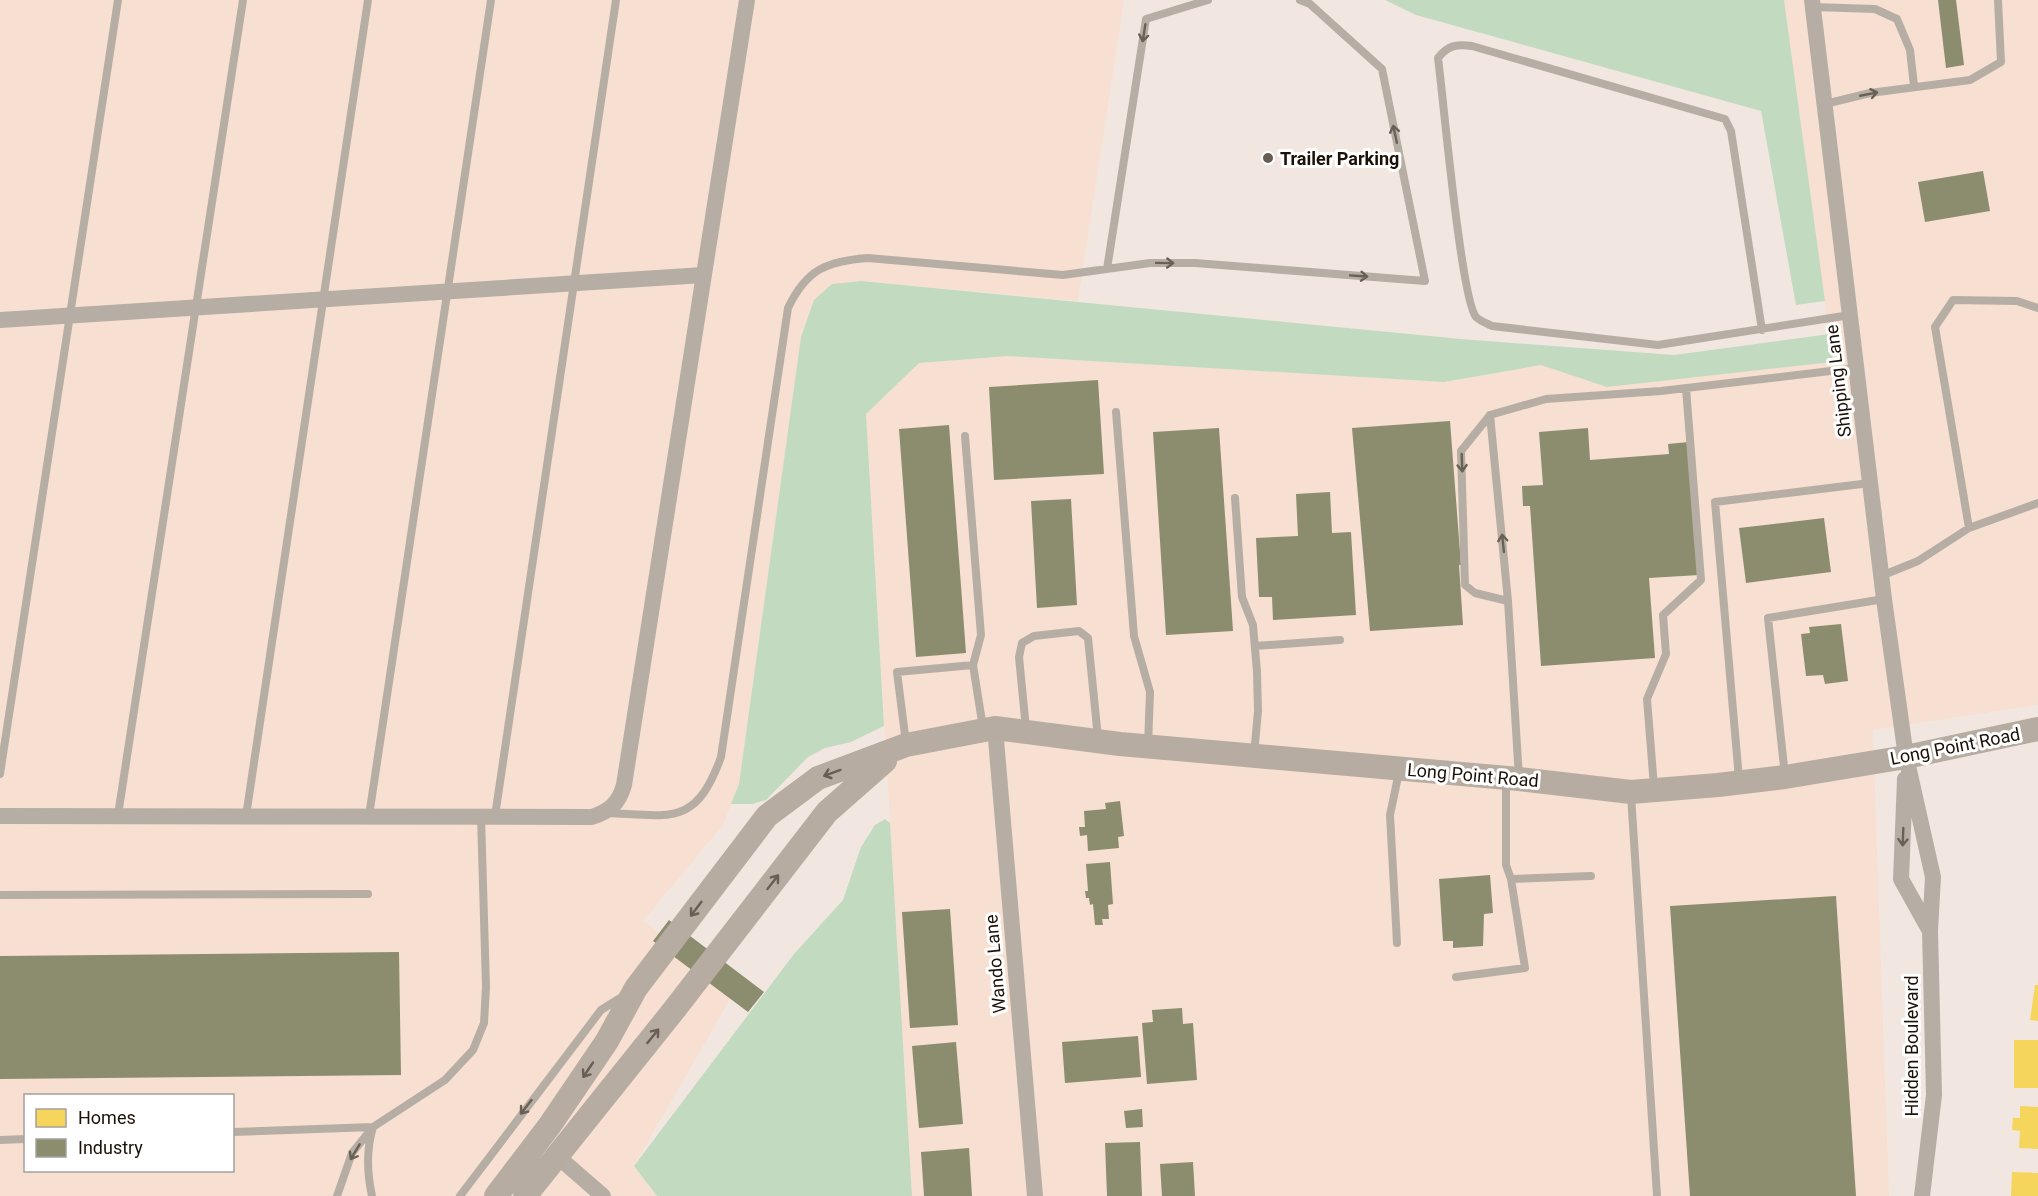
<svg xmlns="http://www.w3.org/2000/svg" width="2038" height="1196" font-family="Roboto,sans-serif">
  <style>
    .built { fill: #f7e0d1; fill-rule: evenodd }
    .green { fill: #c2dac0 }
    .homes { fill: #f6d55c }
    .industry { fill: #8c8c6e }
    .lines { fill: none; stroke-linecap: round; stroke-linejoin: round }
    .service { stroke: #b6aea4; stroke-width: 8 }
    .minor { stroke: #b6aea4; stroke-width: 16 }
    .secondary { stroke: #b6aca1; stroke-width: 24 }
    .oneway { stroke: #696056 }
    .oneway2 { stroke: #695e55 }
    .poi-dot { fill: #675c54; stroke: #fff; stroke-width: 2 }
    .labels { text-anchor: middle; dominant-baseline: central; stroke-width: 6; stroke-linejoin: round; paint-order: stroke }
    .poi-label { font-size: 18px; font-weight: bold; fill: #1c1109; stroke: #fff; text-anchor: start }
    .street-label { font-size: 18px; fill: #1c1109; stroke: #fff }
  </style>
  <rect width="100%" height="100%" fill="#f2e7e0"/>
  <path class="built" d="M 0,0 L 1124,0 L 1078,301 L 861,281 L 814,300 L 801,337 L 739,784 L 723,825 L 643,921 L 736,989 L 634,1166 L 657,1196 L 0,1196 ZM 26,1096 L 232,1096 L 232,1170 L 26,1170 Z
    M 1784,0 L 2038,0 L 2038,705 L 1873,730 L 1889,1196 L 912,1196 L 866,414 L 919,363 L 1008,356 L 1444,382 L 1541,365 L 1607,387 L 1833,362 Z"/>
  <path class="green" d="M 1385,0 L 1784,0 L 1825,301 L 1796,305 L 1761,111 L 1416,15 Z
    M 861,281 L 1461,339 L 1674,355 L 1830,334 L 1833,362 L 1607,387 L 1541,365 L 1444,382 L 1008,356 L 919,363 L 866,414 L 884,726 L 851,742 L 825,748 L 808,757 L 766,800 L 752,804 L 731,804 L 739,784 L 801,337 L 814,300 L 832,284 Z
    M 885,819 L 890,823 L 912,1196 L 657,1196 L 634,1166 L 794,954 L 843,900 L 861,847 L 875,825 Z"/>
  <path class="homes" d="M 2035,985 L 2038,985 L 2038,1021 L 2030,1020 Z
    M 2014,1040 L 2038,1040 L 2038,1088 L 2014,1088 Z
    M 2020,1106 L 2038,1107 L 2038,1149 L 2019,1148 L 2020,1131 L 2012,1130 L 2013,1118 L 2020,1118 Z
    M 2012,1172 L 2038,1173 L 2038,1196 L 2011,1196 Z"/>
  <path class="industry" d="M 1938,0 L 1956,0 L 1964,65 L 1946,68 Z
    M 1983,171 L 1990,211 L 1925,222 L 1918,182 Z
    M 1098,380 L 1104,474 L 994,480 L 989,387 Z
    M 1450,421 L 1461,565 L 1459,565 L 1463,625 L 1370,631 L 1352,428 Z
    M 949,425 L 966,653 L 916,657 L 899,429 Z
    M 1219,428 L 1233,631 L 1166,635 L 1153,432 Z
    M 1588,428 L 1590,460 L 1669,454 L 1668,444 L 1689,442 L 1699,575 L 1649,578 L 1655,658 L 1541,666 L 1530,506 L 1523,506 L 1522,486 L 1543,485 L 1539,432 Z
    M 1330,492 L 1332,533 L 1351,532 L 1356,615 L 1273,620 L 1272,597 L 1259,597 L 1256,538 L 1298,536 L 1296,494 Z
    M 1071,499 L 1077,605 L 1037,608 L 1031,501 Z
    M 1824,518 L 1831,572 L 1746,583 L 1739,528 Z
    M 1841,624 L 1848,681 L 1825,684 L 1823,675 L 1806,676 L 1801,634 L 1810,633 L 1809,627 Z
    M 1120,801 L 1124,836 L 1118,837 L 1119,848 L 1088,851 L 1087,835 L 1080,836 L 1079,827 L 1085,827 L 1084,811 L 1106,809 L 1105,803 Z
    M 1110,862 L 1113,904 L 1108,905 L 1109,919 L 1102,919 L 1103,925 L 1095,925 L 1093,904 L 1090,905 L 1089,898 L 1086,898 L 1085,891 L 1088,891 L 1086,864 Z
    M 1490,875 L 1493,913 L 1484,914 L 1483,946 L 1453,948 L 1453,941 L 1443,941 L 1439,879 Z
    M 1836,896 L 1856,1196 L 1690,1196 L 1670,906 Z
    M 950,909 L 958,1025 L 910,1028 L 902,912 Z
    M 669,920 L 764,992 L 748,1012 L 653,941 Z
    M 399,952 L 401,1075 L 0,1079 L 0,956 Z
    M 1182,1008 L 1183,1024 L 1193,1023 L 1197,1080 L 1147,1084 L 1142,1023 L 1153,1022 L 1152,1010 Z
    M 1138,1036 L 1141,1077 L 1065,1083 L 1062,1042 Z
    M 956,1042 L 963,1124 L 919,1128 L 912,1046 Z
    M 1142,1109 L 1143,1127 L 1126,1128 L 1124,1111 Z
    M 1140,1142 L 1142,1196 L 1107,1196 L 1105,1143 Z
    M 969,1148 L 972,1196 L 924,1196 L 921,1152 Z
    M 1193,1162 L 1195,1196 L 1162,1196 L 1160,1164 Z"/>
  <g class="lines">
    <path class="service" d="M 1813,7 L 1875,9 L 1897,19 L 1910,50 L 1914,86
      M 1825,104 L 1870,93 L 1970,80 L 2001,62 L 1998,0
      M 1107,269 L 1146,19 L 1208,0
      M 1762,330 L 1731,131 L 1725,119 L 1472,46 C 1457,44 1448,45 1438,58 C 1443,95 1461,299 1476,317 C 1480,321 1488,324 1492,326 L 1658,345 L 1850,315
      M 1116,412 L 1134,636 L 1150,692 L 1148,746
      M 1490,415 L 1508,601 L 1519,778
      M 965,436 L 981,635 L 973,665
      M 1235,498 L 1242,597 L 1253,625 L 1257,672 L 1258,711 L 1254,755
      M 1969,528 L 1935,327 L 1953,300 L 2017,301 L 2038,308
      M 1881,576 L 1918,561 L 1969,528 L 2038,503
      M 1508,601 L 1475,593 L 1465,585 L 1461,451 L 1490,415 L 1546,399 L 1661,391 L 1856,368
      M 1255,646 L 1340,640
      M 1026,729 L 1019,657 L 1022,643 L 1034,636 L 1079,631 L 1088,638 L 1098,738
      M 906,743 L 897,672 L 973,665 L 983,728
      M 0,774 L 118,0
      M 1785,776 L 1768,618 L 1884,599
      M 1506,779 L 1506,865 L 1511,879 L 1591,876
      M 1739,779 L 1715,502 L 1870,483
      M 1654,787 L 1647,699 L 1666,654 L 1663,615 L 1701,580 L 1686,388
      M 1631,795 L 1657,1196
      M 608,813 C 672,816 696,826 721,757 L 788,308 C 806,270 826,261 868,258 L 1063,275 L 1150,263 L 1195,263 L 1425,281 L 1382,69 L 1310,4 L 1300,0
      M 118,815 L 243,0
      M 246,816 L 368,0
      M 369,816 L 491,0
      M 495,816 L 616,0
      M 0,895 L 368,894
      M 1397,943 L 1390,815 L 1399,772
      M 1456,977 L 1525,968 L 1511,879
      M 232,1132 L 373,1127 L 445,1080 L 473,1050 L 484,1023 L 486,987 L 481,816
      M 0,1140 L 26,1139
      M 337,1196 L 352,1153 L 373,1127 C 366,1150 367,1173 372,1196
      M 460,1196 L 601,1010 L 625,995"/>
    <path class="minor" d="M 1812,0 L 1884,599 L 1906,757 L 1933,877 L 1930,931 L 1934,1095 L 1922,1196
      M 0,320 L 704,275
      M 995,728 L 1035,1196
      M 1905,779 L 1901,879 L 1930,931
      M 0,816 L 592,817 C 610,811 619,803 624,785 L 747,0
      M 557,1156 L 603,1196"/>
    <path class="secondary" d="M 496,1196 L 550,1125 L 607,1041 L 636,988 L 767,816 L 818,778 L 906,745 L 995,728 L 1120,744 L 1519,779 L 1631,792 L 1718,785 L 1785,777 L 1906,757 L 2038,729
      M 525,1196 L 674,1010 L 827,812 L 885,761"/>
  </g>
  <defs><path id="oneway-shaft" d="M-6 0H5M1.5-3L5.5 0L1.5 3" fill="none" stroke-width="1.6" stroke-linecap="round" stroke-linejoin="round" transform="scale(1.5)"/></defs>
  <g class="oneway">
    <use href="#oneway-shaft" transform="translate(1144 33) rotate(99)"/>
    <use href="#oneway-shaft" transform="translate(1869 94) rotate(-11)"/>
    <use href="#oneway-shaft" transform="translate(1395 134) rotate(-102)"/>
    <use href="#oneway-shaft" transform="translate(1165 263) rotate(1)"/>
    <use href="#oneway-shaft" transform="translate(1359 276) rotate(4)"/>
    <use href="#oneway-shaft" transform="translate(1462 463) rotate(88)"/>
    <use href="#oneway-shaft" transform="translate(1503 543) rotate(-96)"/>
    <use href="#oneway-shaft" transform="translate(1903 837) rotate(92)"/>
    <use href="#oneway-shaft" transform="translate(526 1107) rotate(128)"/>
    <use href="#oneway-shaft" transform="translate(355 1152) rotate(121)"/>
  </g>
  <g class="oneway2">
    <use href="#oneway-shaft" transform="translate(832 773) rotate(160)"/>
    <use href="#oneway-shaft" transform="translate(773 882) rotate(-52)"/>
    <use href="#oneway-shaft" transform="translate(696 909) rotate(127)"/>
    <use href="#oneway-shaft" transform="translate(653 1036) rotate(-51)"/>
    <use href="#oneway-shaft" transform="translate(588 1070) rotate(124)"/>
  </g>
  <circle class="poi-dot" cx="1268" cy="158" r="6"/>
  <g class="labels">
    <g class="poi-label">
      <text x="1280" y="158">Trailer Parking</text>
    </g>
    <g class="street-label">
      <text transform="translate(1838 381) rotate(-97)">Shipping Lane</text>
      <text transform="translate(1955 746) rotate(-11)">Long Point Road</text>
      <text transform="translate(1473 775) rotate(5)">Long Point Road</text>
      <text transform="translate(995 964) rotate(-95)">Wando Lane</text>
      <text transform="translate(1911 1046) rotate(-90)">Hidden Boulevard</text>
    </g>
  </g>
  <rect x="24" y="1094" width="210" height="78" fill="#ffffff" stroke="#a4a09d" stroke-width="1.5"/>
  <rect x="36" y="1109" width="30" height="18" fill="#f6d55c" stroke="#a4a09d" stroke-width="1.5"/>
  <text x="78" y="1124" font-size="18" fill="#1c1109">Homes</text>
  <rect x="36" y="1139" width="30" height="18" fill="#8c8c6e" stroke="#a4a09d" stroke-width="1.5"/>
  <text x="78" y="1154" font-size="18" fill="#1c1109">Industry</text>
</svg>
